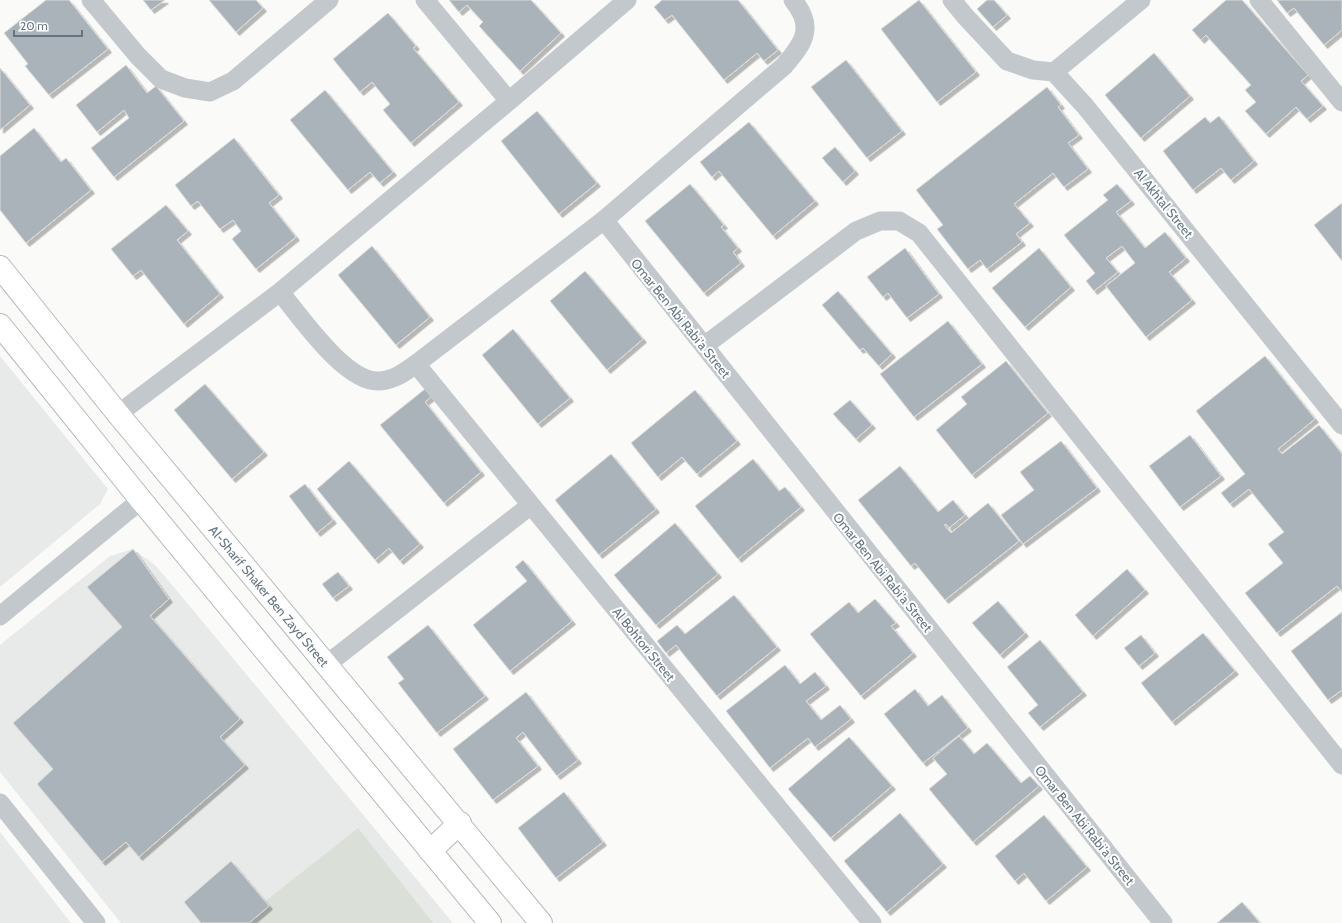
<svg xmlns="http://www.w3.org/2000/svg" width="1342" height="923" font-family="Cabin,sans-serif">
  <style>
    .built { fill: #e8e9e9 }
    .green { fill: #dadfd7 }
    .building { fill: #aab3b9; stroke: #dcdcda; filter: url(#shadow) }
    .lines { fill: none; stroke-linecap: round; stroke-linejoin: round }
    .primary-casing { stroke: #b5babe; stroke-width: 24 }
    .street { stroke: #c3c8cc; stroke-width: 19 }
    .primary { stroke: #fff; stroke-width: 22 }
    .labels { text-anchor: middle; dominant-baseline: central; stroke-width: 4; stroke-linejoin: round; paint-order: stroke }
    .street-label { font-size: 13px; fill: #657683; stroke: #fff }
  </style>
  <defs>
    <filter id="shadow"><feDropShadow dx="3.5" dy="3.5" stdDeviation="0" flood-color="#0004"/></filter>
  </defs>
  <rect width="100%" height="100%" fill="#fafaf8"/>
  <path class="built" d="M 0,356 L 108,489 L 100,504 L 0,587 Z
    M 133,549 L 155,565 L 173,586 L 453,923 L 121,923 L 0,772 L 0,645 L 110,556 Z
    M 0,832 L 71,923 L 0,923 Z"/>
  <path class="green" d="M 358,828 L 433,923 L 238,923 Z"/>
  <path class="building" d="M 46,0 L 69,0 L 108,49 L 49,95 L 25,66 L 28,64 L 4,33 Z
    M 143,0 L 165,0 L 151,10 Z
    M 209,0 L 256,0 L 263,8 L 236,32 Z
    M 449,0 L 531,0 L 561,33 L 520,71 L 479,26 L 483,22 L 467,5 L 459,12 Z
    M 662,0 L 738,0 L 778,50 L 764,61 L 757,53 L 724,80 L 672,15 L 665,20 L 654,7 Z
    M 919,0 L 976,72 L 937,102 L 881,29 Z
    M 987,0 L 994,0 L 1007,15 L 993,27 L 977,9 Z
    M 1226,0 L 1242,0 L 1308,75 L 1301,81 L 1323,106 L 1307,119 L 1296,107 L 1266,134 L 1245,111 L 1256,102 L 1245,90 L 1251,85 L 1206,35 L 1201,40 L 1192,30 Z
    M 1277,0 L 1342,0 L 1342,30 L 1324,45 L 1294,8 L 1287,13 Z
    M 388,13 L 416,46 L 413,48 L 459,102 L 411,143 L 383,110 L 390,104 L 372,82 L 360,92 L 333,59 Z
    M 1154,53 L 1190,96 L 1141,138 L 1105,95 Z
    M 846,60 L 902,131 L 867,158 L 811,87 Z
    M 126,65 L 147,93 L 156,86 L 184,121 L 114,177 L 91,148 L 129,118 L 124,110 L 97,132 L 76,105 Z
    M 0,68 L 30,105 L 0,130 Z
    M 1047,87 L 1061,105 L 1058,107 L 1079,135 L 1068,143 L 1088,169 L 1064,187 L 1053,173 L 1014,204 L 1030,223 L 1016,234 L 1022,242 L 987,269 L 980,260 L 968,269 L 937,229 L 943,225 L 916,190 Z
    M 325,90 L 393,172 L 380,183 L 370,172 L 348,190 L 290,120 Z
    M 537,111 L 597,183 L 559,214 L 501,141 Z
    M 1219,116 L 1254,161 L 1231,180 L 1221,168 L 1193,190 L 1163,151 L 1205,117 L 1210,123 Z
    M 749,122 L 815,201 L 773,236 L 719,171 L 712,177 L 700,162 Z
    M 34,128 L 61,162 L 66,158 L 91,190 L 26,243 L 0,210 L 0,156 Z
    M 234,138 L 279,195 L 269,203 L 296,237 L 256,269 L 232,239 L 241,231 L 233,220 L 220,229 L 198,201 L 191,206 L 175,185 Z
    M 835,147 L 855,171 L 843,182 L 822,158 Z
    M 690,184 L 724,225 L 721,227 L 738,248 L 733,252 L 741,263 L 704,293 L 645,221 Z
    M 1117,184 L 1131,201 L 1116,212 L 1145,248 L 1165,232 L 1186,258 L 1169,272 L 1192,300 L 1146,337 L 1106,286 L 1135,263 L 1122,246 L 1106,258 L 1118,272 L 1094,291 L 1086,281 L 1095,273 L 1064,235 L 1108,200 L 1103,195 Z
    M 1342,203 L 1342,261 L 1314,225 Z
    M 166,205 L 188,231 L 177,240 L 220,294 L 184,324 L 141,270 L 133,276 L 111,249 Z
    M 372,246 L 430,317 L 396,345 L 338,275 Z
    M 905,248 L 939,294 L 907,318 L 888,293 L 883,297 L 867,277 Z
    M 1039,248 L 1071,287 L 1025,327 L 992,288 Z
    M 585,271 L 643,339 L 607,370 L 550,301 Z
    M 838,291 L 892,354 L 879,366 L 863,348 L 860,350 L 822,305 Z
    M 948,321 L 982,364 L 914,417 L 880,374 Z
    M 513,329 L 570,398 L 538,424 L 482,355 Z
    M 1265,356 L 1315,419 L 1278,449 L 1282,454 L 1319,425 L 1342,454 L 1342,592 L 1337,586 L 1277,633 L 1245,593 L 1283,563 L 1268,544 L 1284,532 L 1249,489 L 1230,504 L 1221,493 L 1245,474 L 1196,411 Z
    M 1006,361 L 1048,413 L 972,475 L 936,430 L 967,404 L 961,397 Z
    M 205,384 L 264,452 L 232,479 L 174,410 Z
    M 425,389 L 431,397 L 425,402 L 481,472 L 444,503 L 380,425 Z
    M 695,390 L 737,441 L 697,474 L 682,457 L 658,477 L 631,443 Z
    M 850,400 L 872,425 L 856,439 L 833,414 Z
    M 1190,435 L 1221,476 L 1180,507 L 1149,466 Z
    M 1061,441 L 1097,488 L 1023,544 L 1001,515 L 1034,490 L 1020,472 Z
    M 611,454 L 656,509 L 599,555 L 555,500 Z
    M 753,459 L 779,491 L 785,487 L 801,507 L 738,559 L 695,506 Z
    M 349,461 L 420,544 L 400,561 L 389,548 L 375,560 L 317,489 Z
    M 900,466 L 938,512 L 953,500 L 965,515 L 949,528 L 946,524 L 944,525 L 951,533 L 988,503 L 1019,541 L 945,600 L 915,563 L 911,566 L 858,500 Z
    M 305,484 L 333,520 L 317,533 L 289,496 Z
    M 675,523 L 718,574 L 656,625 L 614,575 Z
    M 133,549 L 169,599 L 150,616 L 240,719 L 220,737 L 245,765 L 139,857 L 126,842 L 102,862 L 37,784 L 53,769 L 13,723 L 122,627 L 87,587 Z
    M 523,560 L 572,621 L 510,671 L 473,625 L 527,581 L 515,567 Z
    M 1127,569 L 1145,590 L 1093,636 L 1075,615 Z
    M 338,572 L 349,586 L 333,598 L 322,584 Z
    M 734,595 L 777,647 L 717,696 L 676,645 L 666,653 L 657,641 L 677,625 L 685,634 Z
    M 875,599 L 896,623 L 891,626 L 913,653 L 861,696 L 810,634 L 849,602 L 858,613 Z
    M 998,601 L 1025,633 L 1000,655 L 972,623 Z
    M 1342,612 L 1342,690 L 1328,700 L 1291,651 Z
    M 428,625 L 485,696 L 437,733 L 398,683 L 404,679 L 387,657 Z
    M 1203,633 L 1235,671 L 1172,722 L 1141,683 Z
    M 1141,635 L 1155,653 L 1139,666 L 1124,648 Z
    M 1040,640 L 1083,692 L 1040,727 L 1028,713 L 1038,705 L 1007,667 Z
    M 785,665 L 800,684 L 815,672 L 826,686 L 806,701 L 821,720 L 840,705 L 851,719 L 815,747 L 808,738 L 770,768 L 726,711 Z
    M 915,689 L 928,706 L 942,695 L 968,728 L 923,763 L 884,714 Z
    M 526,692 L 578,760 L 557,776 L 523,732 L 516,738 L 538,766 L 493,800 L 453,749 Z
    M 959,736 L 974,754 L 987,743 L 1021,783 L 1030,776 L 1039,786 L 973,842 L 929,789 L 947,774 L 933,758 Z
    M 849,737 L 892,786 L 831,838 L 788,789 Z
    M 564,792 L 603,842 L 556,878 L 518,828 Z
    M 900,813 L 943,864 L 887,912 L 844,861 Z
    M 1044,815 L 1087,867 L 1046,901 L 1024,873 L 1015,881 L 995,856 Z
    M 231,861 L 269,906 L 249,923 L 201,923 L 184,902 Z
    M 1242,902 L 1260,923 L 1217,923 Z"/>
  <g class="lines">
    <g class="primary-casing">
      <g id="primary">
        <path id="s1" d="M 0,267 L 118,414 L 541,923"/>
        <path d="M 0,325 L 141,500 L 490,923"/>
        <path d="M 430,851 L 460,823"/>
      </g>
    </g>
    <path class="street" d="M 91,0 L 138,56 L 161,79 L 185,88 L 210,92 L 233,81 L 329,0
      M 425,0 L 509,101
      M 952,0 L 965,16 L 1007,61 L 1033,70 L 1054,72
      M 1141,0 L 1054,72 L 1085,106 L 1342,425
      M 1259,0 L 1342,102
      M 604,220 L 1163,923
      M 280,292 C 300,316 346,384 380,381 C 394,380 405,372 416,364 L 604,220 L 784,66 C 804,43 815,27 793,0
      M 704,346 L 856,231 L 880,221 L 899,221 L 919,233 L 1342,765
      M 416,364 L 872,923
      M 118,414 L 280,292 L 509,101 L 627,0
      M 0,616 L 141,500
      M 326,665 L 531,505
      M 0,803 L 96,923"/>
    <use href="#primary" class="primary"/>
  </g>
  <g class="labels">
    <g class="street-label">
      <text transform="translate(1164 203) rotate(51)">Al Akhtal Street</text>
      <text transform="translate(681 318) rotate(51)">Omar Ben Abi Rabi'a Street</text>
      <text transform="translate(883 572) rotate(51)">Omar Ben Abi Rabi'a Street</text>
      <text stroke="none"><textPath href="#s1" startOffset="425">Al-Sharif Shaker Ben Zayd Street</textPath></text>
      <text transform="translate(644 644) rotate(51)">Al Bohtori Street</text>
      <text transform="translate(1085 825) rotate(51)">Omar Ben Abi Rabi'a Street</text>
    </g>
  </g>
  <path d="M14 30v6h68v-6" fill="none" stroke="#657683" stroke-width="2"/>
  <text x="20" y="30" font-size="12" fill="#657683" stroke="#ffffff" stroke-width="3" paint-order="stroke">20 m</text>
</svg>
